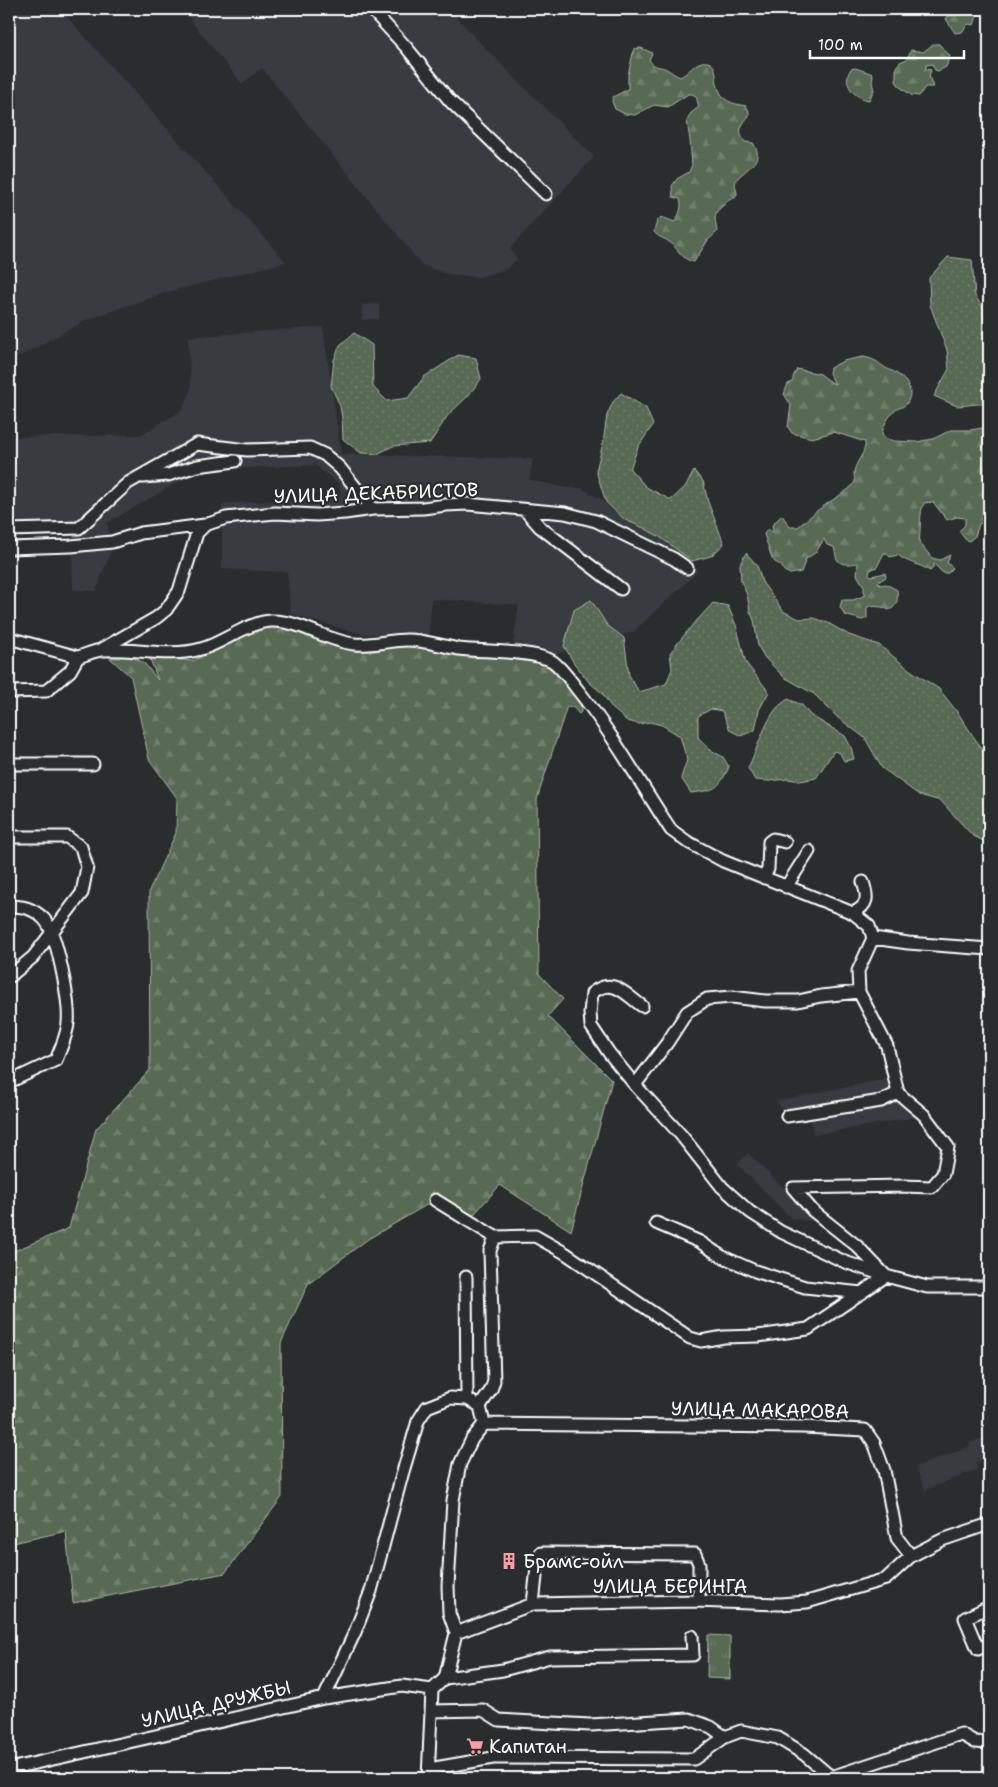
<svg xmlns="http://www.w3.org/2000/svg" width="998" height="1787" font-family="'Shantell Sans',sans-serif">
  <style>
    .built { fill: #383b41 }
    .grass { fill: url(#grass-dots); stroke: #acb4a9 }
    .forest { fill: url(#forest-firs); stroke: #acb4a9 }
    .park { fill: url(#park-tufts); stroke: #acb4a9 }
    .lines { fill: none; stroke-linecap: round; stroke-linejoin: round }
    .minor-casing { stroke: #fff; stroke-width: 15 }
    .minor { stroke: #2a2d2e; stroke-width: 11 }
    .labels { text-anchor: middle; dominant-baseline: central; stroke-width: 4.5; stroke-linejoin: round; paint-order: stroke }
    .street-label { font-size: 19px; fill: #fff; stroke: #2a2d2e }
    .poi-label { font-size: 19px; fill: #fff; stroke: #2a2d2e; text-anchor: start }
  </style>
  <defs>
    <pattern id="grass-dots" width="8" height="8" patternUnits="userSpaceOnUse" patternTransform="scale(1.25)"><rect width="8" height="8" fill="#586a53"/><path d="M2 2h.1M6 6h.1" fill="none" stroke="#71806d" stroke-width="1.8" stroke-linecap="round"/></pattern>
    <pattern id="forest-firs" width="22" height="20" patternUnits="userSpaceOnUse" patternTransform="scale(1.25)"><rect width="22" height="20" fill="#586a53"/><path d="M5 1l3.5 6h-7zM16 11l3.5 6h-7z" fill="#71806d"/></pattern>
    <pattern id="park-tufts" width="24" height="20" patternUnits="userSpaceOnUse" patternTransform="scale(1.25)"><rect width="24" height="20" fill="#586a53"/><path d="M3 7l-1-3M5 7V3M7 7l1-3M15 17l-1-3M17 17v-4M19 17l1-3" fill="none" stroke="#71806d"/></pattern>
  </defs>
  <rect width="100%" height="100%" fill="#2a2d2e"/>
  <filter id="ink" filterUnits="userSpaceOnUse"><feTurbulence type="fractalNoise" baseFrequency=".02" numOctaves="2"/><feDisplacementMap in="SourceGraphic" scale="10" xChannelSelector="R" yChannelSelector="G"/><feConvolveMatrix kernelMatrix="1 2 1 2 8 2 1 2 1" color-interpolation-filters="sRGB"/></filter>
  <g filter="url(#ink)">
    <path class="built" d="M 9,9 L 60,9 L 286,262 L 164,293 L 86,320 L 9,362 Z
      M 186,9 L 449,9 L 484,47 L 594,157 L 510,248 L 517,259 L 507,269 L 480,277 L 446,274 L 422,265 L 262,68 L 242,84 L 183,11 Z
      M 379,304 L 379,319 L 362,320 L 362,305 Z
      M 323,327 L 341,454 L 533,459 L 529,480 L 568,488 L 581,488 L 606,502 L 625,520 L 644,528 L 660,537 L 692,561 L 697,572 L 633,632 L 557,654 L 513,644 L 519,605 L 431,599 L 429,637 L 361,634 L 291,614 L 287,572 L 222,569 L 222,503 L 340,499 L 340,485 L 315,465 L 206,470 L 178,482 L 107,523 L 112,548 L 96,591 L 73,590 L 72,533 L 9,535 L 9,437 L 140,435 L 183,410 L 191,389 L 188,337 Z
      M 890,1078 L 894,1092 L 880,1099 L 783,1113 L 777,1101 Z
      M 896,1099 L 916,1117 L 814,1135 L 810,1119 Z
      M 748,1153 L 818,1222 L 791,1218 L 737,1164 Z
      M 987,1436 L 989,1440 L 989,1457 L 975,1463 L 978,1469 L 925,1490 L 916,1467 L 969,1447 L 970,1443 Z"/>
    <path class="grass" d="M 948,257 L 972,260 L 975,296 L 987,314 L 989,313 L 989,403 L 957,406 L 934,396 L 949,369 L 947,350 L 930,305 L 929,278 Z
      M 354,333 L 372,345 L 373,387 L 387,401 L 408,398 L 424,377 L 458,355 L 476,358 L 481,379 L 468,396 L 448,415 L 430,443 L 393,446 L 377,454 L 361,453 L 343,439 L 342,418 L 340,406 L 331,386 L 334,360 L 340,345 Z
      M 621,393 L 646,408 L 653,425 L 638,447 L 630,469 L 646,487 L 671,500 L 685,487 L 694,471 L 703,481 L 708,502 L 724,544 L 711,556 L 692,561 L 660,537 L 644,528 L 625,520 L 606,502 L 596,471 L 603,443 L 607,415 L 613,402 Z
      M 746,553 L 757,565 L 762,582 L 783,611 L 799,619 L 814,618 L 828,623 L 849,635 L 879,645 L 910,670 L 939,689 L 958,713 L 985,754 L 989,754 L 989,844 L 972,835 L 941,801 L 919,795 L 882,768 L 865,738 L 837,717 L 814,694 L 784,677 L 765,658 L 758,646 L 754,620 L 750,611 L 747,595 L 741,581 L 740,564 Z
      M 591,600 L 607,625 L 624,638 L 629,675 L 639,692 L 666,684 L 672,669 L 670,653 L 690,628 L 713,603 L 728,606 L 736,625 L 746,663 L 769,692 L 759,710 L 755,730 L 741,736 L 730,730 L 722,711 L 711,709 L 698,716 L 698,737 L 709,749 L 723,757 L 729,767 C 718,790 715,790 691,793 L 681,778 L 687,760 L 680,736 L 662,725 L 650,722 L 639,724 L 627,721 L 612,708 L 602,693 L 589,682 L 574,663 L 564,646 L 574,610 Z
      M 788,699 L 802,705 L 810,715 L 845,736 L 851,747 L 854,759 L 844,761 L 840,753 L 834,751 L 816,778 L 800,781 L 788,779 L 769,781 L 755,780 L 748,768 C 757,750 764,724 776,709 C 779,705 784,702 788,699 Z"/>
    <path class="forest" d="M 957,9 L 983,9 L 977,16 L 974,25 L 968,24 L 962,32 L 955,33 L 946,19 L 948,16 L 953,15 Z
      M 934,44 L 939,44 L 950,56 L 946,67 L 938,71 L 935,70 L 932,64 L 926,65 L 926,69 L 931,70 L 929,76 L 933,87 L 925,87 L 919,96 L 911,95 L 900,87 L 896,81 L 896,67 L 900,62 L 907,59 L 911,50 L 923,52 Z
      M 641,48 L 652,53 L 649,60 C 654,67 657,66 664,68 C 670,70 674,75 680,77 C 688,74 693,64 702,62 C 718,60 715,75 717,84 C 718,88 721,95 724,98 C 730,104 738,104 746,106 L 749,111 L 749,116 C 741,125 737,132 745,142 L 753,143 C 766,161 746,168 737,179 C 733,184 737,189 737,194 L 735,198 C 729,199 728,201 724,205 C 712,214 715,217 717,232 L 708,240 L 694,262 C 681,260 678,247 668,241 C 662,237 659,238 654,232 L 657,221 L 661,217 L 675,222 C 679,215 683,207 680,199 L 673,197 L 672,186 L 677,179 L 689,172 L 692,165 L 690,140 L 687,121 L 691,113 L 699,107 L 696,96 L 692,94 L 688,94 L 668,107 L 654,105 L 635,115 L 625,114 L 615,109 L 612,101 L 613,97 L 628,89 L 628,75 L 634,49 Z
      M 855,68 L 873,74 L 872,82 L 874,90 L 869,100 C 854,98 841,83 851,69 Z
      M 863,357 C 880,360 878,365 890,370 C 903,376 916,388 907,403 C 904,407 901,407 897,409 C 890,413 882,427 882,435 L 887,439 L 894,441 L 916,442 L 933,439 L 951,430 L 970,430 L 989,427 L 989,522 L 983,522 L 979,524 L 975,536 L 969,541 L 965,539 L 959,531 L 965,525 L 965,518 L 957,517 L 947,520 L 933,502 L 924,503 C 919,512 921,531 919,542 L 932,558 L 940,560 L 950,555 L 947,563 L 953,568 L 948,573 L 943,573 L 934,564 L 933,568 L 930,571 C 918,563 907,563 898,555 L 890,557 L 886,553 L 884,553 L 877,567 L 870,570 L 869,574 L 871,576 L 885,573 L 886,577 L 878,582 L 880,585 L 886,584 L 897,590 C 898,597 898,607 889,610 L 882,607 L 869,606 L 867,608 L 867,618 L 862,620 L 845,615 L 840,607 L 842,600 L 853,600 L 866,595 L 864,591 L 864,586 L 857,575 L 858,563 C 851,564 838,567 836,556 C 835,553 835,550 834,547 L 827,545 L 824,539 L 816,552 L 806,559 L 801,572 L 790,574 L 784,571 L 781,565 L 775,562 L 772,558 L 764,534 L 768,529 L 772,532 L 773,531 L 772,525 L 782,515 L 790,527 L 798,527 L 818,510 L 849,489 L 855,482 C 855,479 854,476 854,474 C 854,462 867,453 865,442 L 834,432 L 812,438 L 792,433 L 788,427 L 791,405 L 784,394 L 788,384 L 793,381 L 793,377 L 797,369 L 820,374 L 831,382 L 835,384 L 829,373 L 830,368 L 843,361 Z
      M 273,625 L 291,629 L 336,645 L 405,644 L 534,662 L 549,665 L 560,670 L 580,701 L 581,712 L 579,714 L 574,708 L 567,706 L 537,799 L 539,974 L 563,999 L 548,1016 L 612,1080 L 571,1231 L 500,1185 L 468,1221 L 435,1200 L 368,1239 L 308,1284 L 281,1343 L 282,1497 L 225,1573 L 73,1603 L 66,1531 L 9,1544 L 9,1253 L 69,1228 L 96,1129 L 150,1070 L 149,891 L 176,833 L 177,798 L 149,759 L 131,677 L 101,650 L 134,658 L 144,663 L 158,680 L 150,659 L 154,657 L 193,661 L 212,650 L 246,634 Z"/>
    <path class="park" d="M 708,1635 L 730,1636 L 730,1679 L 707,1678 Z"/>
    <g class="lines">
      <g class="minor-casing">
        <path id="minor" d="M 371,9 L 406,47 L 450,101 L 546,194
          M 143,477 L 168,475 L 197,466 L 235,461
          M 525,510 L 540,527 L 621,589
          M 9,530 L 79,528 L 128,483 L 197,444 L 247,450 L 310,448 L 325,455 L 340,468 L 373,509
          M 9,548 L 71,546 L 112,542 L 141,533 L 205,525
          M 9,638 L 78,657
          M 102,649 L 156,618 L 166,610 L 179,591 L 197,533 L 205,525 L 226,518 L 275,513 L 317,515 L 345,513 L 373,509 L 423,508 L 446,505 L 467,504 L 565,513 L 596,521 L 674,559 L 687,568
          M 78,657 C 86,655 95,650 103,650 C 136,648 169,658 201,649 C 223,643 248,622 271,621 C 299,620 326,641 354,644 C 372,646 389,640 407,640 C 424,640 441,646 459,649 C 483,652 532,650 552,661 C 561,667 570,680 577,689 C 612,733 640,783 671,830 L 686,841 L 723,861 L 853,913 L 869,926 L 873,938
          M 9,692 L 46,691 L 70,671 L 78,657
          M 9,764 L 93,764
          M 9,837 L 67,837 L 81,847 L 87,867 L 82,893 L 33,957 L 9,977
          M 764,878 L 768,869 L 769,842 L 773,839 L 785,842
          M 786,887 L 809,851
          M 9,906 C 23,906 33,908 44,919 C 57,932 70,1003 68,1023 C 67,1035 61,1048 56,1060 L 9,1082
          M 853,913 C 869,905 868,897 863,882
          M 873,938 L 858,971 L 859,992 L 887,1046 L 898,1093 L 924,1115 L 948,1147 L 943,1174 L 932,1187 L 903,1186 L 793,1188 L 813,1211 L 857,1246 L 885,1275
          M 873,938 L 908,943 L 989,949
          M 642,1006 C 624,993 613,977 592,993 L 590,1013 L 591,1026 L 609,1053 L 635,1085 L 681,1135 L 722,1187 L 750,1212 L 781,1232 L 845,1262 L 886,1276 L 927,1287 L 989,1287
          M 635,1085 L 667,1043 L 687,1012 L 707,999 L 732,997 L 765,1001 L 798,1001 L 821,996 L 859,992
          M 787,1116 L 881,1101 L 898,1093
          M 435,1200 L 495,1237 L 535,1236 L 565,1253 L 690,1338 L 701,1341 L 724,1337 L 758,1336 L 808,1329 L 886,1276
          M 656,1223 L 700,1242 L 721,1256 L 755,1271 L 805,1287 L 862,1293
          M 466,1277 L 467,1399
          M 911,1556 L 942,1540 L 989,1524
          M 533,1604 L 538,1558 L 541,1553 L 695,1554 L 699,1564 L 699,1601
          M 989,1607 L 965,1618 L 978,1649 L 989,1644
          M 456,1633 L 533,1604 L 695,1601 L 780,1604 L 807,1602 L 886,1579 L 911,1556 L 897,1538 L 884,1470 L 874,1443 L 865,1430 L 803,1427 L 484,1424
          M 445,1678 L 503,1670 L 550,1657 L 693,1655 L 692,1636
          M 324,1698 L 355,1632 L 371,1591 L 402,1475 L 418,1421 L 427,1407 L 450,1398 L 467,1399 L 480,1406
          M 431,1711 L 483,1710 L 499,1720 L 590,1725 L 689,1719 L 711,1727 L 725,1737
          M 9,1769 L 324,1698 L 402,1686 L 432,1690
          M 429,1769 L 493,1758 L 694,1759 L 725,1737 L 741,1731 L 778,1738 L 804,1754 L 831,1777 L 961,1734 L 975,1742 L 989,1743
          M 428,1778 L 432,1690 L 445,1678 L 456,1633 L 449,1613 L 448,1586 L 453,1500 L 460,1464 L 472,1439 L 484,1424 L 480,1406 L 491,1390 L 494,1381 L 490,1251 L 495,1237"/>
      </g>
      <use href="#minor" class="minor"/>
    </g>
  </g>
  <defs>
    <g id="building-bare" transform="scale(1.35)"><path d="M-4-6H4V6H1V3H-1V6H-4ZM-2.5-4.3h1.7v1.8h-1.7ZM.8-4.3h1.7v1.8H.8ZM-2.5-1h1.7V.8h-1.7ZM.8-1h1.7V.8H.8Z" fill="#ff9aa2" stroke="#2a2d2e" stroke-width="2.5" paint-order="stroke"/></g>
    <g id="supermarket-bare" transform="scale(1.35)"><path d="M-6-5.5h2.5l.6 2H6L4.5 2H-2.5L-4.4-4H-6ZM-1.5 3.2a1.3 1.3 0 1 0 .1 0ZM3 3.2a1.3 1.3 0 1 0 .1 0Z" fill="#ff9aa2" stroke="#2a2d2e" stroke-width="2.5" paint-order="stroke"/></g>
  </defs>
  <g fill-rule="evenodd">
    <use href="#building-bare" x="509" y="1561"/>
    <use href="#supermarket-bare" x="475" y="1746"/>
  </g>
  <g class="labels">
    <g class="street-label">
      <text transform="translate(376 493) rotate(-2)">УЛИЦА ДЕКАБРИСТОВ</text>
      <text transform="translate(760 1410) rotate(1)">УЛИЦА МАКАРОВА</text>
      <text x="670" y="1586">УЛИЦА БЕРИНГА</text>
      <text transform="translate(216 1704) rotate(-13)">УЛИЦА ДРУЖБЫ</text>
    </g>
    <g class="poi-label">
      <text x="523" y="1561">Брамс-ойл</text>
      <text x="489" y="1746">Капитан</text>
    </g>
  </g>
  <rect width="998" height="1787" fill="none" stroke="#2a2d2e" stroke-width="30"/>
  <rect x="15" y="15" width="968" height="1757" fill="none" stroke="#fff" stroke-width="2" filter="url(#ink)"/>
  <path d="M810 50v8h154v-8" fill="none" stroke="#ffffff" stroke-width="2.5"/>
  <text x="818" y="50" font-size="15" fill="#ffffff" stroke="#2a2d2e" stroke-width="4" paint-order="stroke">100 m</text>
</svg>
